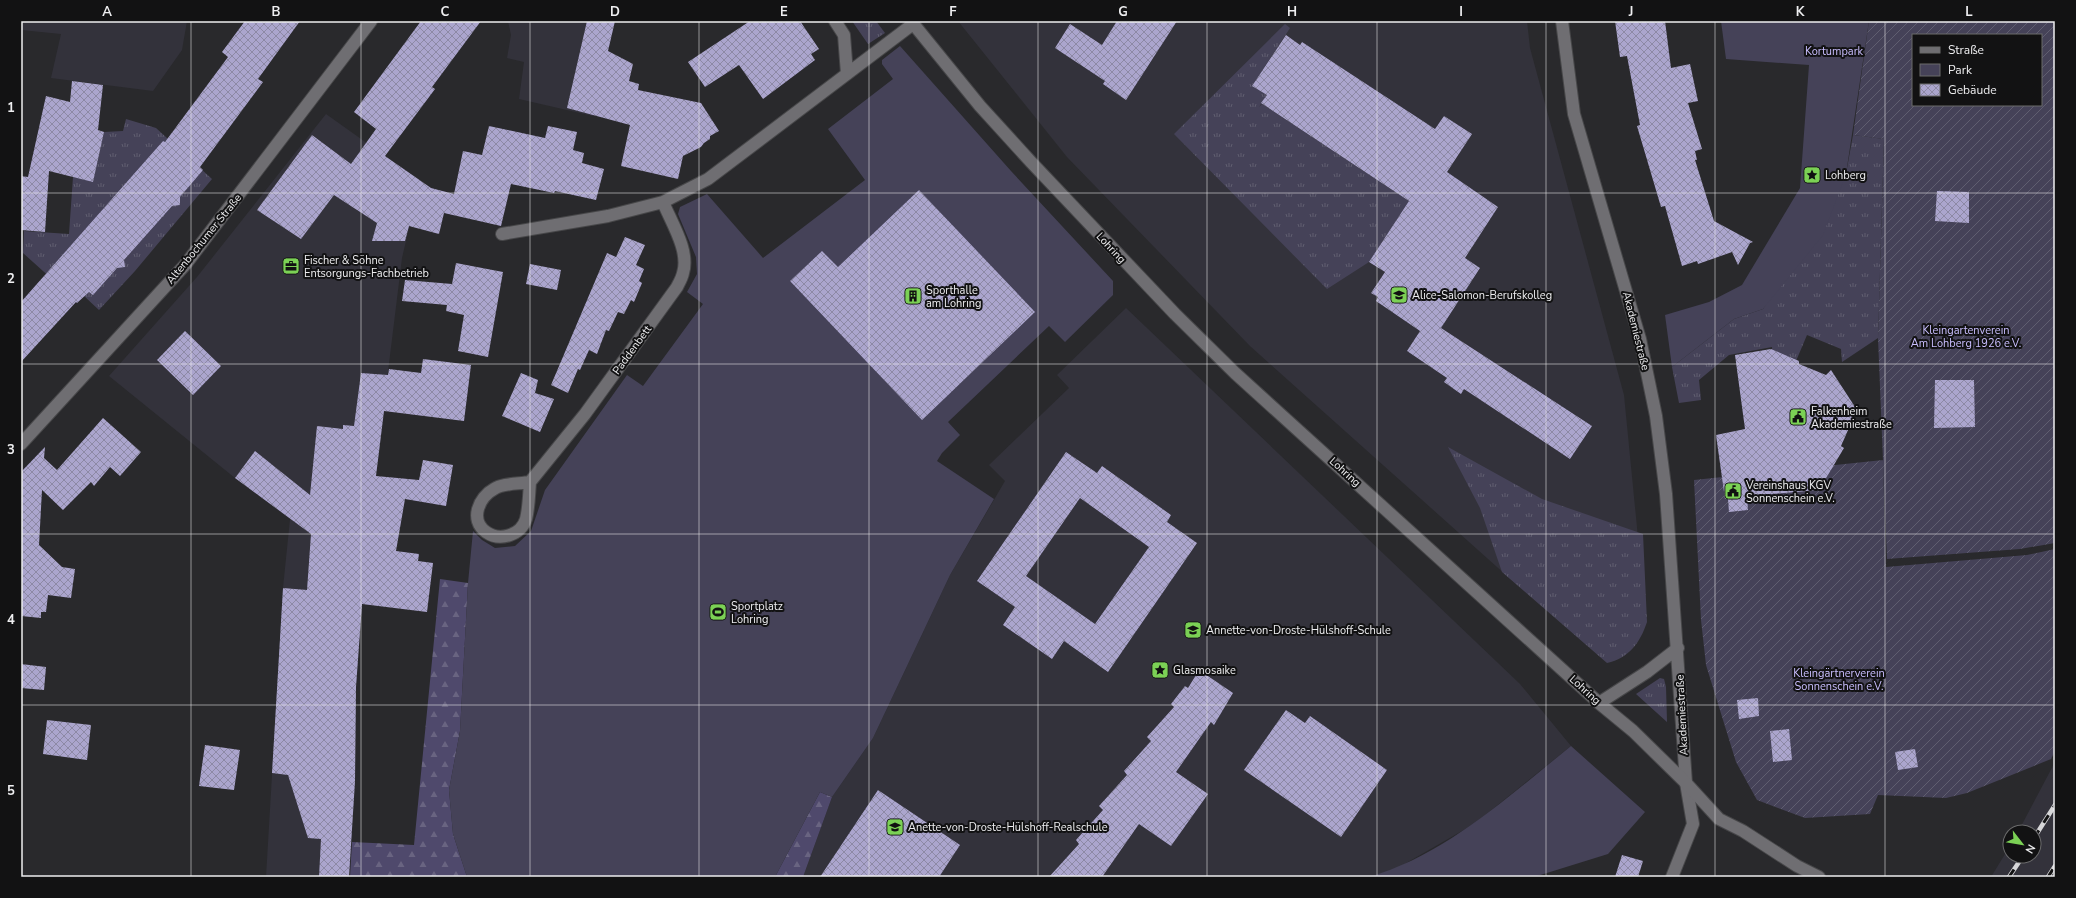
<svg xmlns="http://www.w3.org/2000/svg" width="2076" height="898" font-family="'Nunito Sans',sans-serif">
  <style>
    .built { fill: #33323b }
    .grass { fill: url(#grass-tufts) }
    .forest { fill: url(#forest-firs) }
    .park { fill: #454258 }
    .garden { fill: url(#garden-furrows); fill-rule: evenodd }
    .building { fill: url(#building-cross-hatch); fill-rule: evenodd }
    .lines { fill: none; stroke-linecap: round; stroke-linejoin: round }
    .minor-casing { stroke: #474749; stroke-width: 14 }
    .tertiary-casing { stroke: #474749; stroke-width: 14 }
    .minor { stroke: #6f6e72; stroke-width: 12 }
    .tertiary { stroke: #6f6e72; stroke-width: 12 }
    .rail-casing { stroke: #d6d6d8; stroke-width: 4.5 }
    .rail { stroke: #121213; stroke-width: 3; stroke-dasharray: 9; stroke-linecap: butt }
    .grid { fill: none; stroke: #eeeef0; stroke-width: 1; stroke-opacity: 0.55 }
    .labels { text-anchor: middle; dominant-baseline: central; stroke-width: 4; stroke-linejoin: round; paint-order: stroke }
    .park-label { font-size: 11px; fill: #c9befe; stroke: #121213 }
    .poi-label { font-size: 11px; fill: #eeeef0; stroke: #121213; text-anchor: start }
    .street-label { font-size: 11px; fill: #eeeef0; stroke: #121213 }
    .neatline { fill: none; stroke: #eeeef0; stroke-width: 1.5 }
    .grid-label { font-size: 13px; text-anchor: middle; font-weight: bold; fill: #eeeef0 }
  </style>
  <defs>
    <pattern id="grass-tufts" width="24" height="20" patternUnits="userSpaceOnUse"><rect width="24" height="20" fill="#454258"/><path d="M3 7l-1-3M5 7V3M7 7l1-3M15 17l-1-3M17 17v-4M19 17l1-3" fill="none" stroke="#605e70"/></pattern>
    <pattern id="forest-firs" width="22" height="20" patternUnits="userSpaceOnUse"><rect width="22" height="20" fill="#4f496c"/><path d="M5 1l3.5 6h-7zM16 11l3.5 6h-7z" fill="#696481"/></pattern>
    <pattern id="garden-furrows" width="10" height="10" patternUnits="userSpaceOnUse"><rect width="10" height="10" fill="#454258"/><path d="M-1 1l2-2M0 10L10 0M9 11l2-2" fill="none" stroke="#605e70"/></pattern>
    <pattern id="building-cross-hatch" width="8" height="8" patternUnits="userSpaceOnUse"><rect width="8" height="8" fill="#aba5cd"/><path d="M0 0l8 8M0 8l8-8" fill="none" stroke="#8d89a5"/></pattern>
  </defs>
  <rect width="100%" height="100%" fill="#29292c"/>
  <path class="built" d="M 21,21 L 187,21 L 182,50 L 153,91 L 51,78 L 61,34 L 21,30 Z
    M 508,21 L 615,21 L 593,116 L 519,99 L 524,62 L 507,58 L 511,35 Z
    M 958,21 L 1527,21 L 1530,48 L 1624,395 L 1640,558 L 1516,584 L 1250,346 L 1067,157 Z
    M 326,114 L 420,181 L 402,258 L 366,550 L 356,687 L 355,781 L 349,877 L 266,877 L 283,588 L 290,519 L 235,478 L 109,376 L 197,277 Z
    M 1126,308 L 1520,684 L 1571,746 L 1474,824 L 1394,870 L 1369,877 L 803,877 L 832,797 L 873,738 L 950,575 L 1005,481 L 989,465 L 1069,388 L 1057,375 Z
    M 2055,762 L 2055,877 L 1991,877 L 2010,846 L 2010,856 L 2034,856 L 2034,832 L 2018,832 Z"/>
  <path class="grass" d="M 852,21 L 876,21 L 885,33 L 868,44 Z
    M 1285,24 L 1290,28 L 1252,86 L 1267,95 L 1259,107 L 1262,104 L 1421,209 L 1400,215 L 1369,262 L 1327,289 L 1174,134 Z
    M 126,119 L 156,128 L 212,179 L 135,271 L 99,310 L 69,282 L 63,289 L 23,253 L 24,231 L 69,234 L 73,177 L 93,181 L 104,132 L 123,131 Z
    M 1853,135 L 1884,139 L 1878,338 L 1842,362 L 1841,349 L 1807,335 L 1796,361 L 1774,383 L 1772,347 L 1729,355 L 1699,380 L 1701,400 L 1679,403 L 1672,367 L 1734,319 L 1763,309 L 1846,174 Z
    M 1448,447 L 1542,499 L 1643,534 L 1647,622 C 1640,643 1629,658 1607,663 L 1502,572 L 1480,508 Z
    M 1660,678 L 1664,679 L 1666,687 L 1667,722 L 1636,694 Z"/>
  <path class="forest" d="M 440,579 L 468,583 L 460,731 L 449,790 L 453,834 L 467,877 L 350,877 L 352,842 L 414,845 Z
    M 820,792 L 832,797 L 803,877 L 775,877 Z"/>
  <path class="park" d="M 1721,21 L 1869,21 L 1846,174 L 1823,235 L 1763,309 L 1734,319 L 1672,367 L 1665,315 L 1709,302 L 1742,285 L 1800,188 L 1809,65 L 1726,59 Z
    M 900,46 L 1011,171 L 1113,281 L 1113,295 L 1065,342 L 1049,326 L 948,422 L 960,435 L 942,453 L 937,461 L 994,499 L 950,575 L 873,738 L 832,797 L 820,792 L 775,877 L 467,877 L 453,834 L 449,790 L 460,731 L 468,583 L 473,531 L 482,540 L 495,548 L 515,546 L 531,531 L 545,490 L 627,375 L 643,386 L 703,304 L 687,292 L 697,274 L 696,257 L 678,214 L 680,207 L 707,194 L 763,258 L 865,180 L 828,129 L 893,79 L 882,64 L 882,60 Z
    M 1571,746 L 1645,812 L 1608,854 L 1534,877 L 1369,877 C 1446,855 1510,795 1571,746 Z"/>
  <path class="garden" d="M 1869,21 L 2055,21 L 2055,543 L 2020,549 L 1887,559 L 1878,338 L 1884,139 L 1853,135 ZM 1913,35 L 2041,35 L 2041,105 L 1913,105 Z
    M 1883,460 L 1886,567 L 2027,555 L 2055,549 L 2055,751 L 2051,759 L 1967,793 L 1946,798 L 1878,795 L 1870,814 L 1805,818 L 1757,800 L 1736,762 L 1706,665 L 1701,620 L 1694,480 Z"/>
  <path class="building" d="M 245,21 L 300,21 L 258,79 L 263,82 L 200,167 L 203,170 L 180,197 L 180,205 L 172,206 L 124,260 L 125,267 L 117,268 L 93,295 L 89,292 L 77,303 L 76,302 L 21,362 L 21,302 L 163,141 L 165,142 L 228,57 L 222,52 Z
    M 421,21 L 481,21 L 432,87 L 435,89 L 385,156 L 431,188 L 454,194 L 463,151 L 482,155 L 489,126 L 545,138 L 548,126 L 577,132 L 573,150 L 584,153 L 582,163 L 604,169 L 596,200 L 555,191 L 554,193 L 511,184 L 501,226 L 444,213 L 439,234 L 409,226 L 405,241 L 372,241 L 377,223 L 334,195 L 301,239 L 257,210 L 312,135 L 351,164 L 376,129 L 354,112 Z
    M 587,21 L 615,21 L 608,51 L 633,64 L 629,81 L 639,84 L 638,90 L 701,103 L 719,131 L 710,136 L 710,139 L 704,143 L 701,147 L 683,156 L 678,179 L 621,166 L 630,125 L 567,108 Z
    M 750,21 L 800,21 L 819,49 L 811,54 L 815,60 L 763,99 L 739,65 L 705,87 L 688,62 Z
    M 1117,21 L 1177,21 L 1126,100 L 1103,84 L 1105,81 L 1055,48 L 1070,24 L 1102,45 Z
    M 1615,21 L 1665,21 L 1671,68 L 1690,64 L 1698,101 L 1688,103 L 1702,149 L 1695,151 L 1697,160 L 1695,160 L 1714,221 L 1753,242 L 1750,243 L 1738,265 L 1732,252 L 1698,264 L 1697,261 L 1682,266 L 1665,206 L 1661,207 L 1637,126 L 1640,125 L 1627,56 L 1620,57 Z
    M 1286,35 L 1300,45 L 1302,42 L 1435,129 L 1444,116 L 1472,134 L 1447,172 L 1498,207 L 1465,258 L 1480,268 L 1441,328 L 1592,426 L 1570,459 L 1464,389 L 1461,394 L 1444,382 L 1447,378 L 1407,351 L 1420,331 L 1376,301 L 1378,297 L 1371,293 L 1385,272 L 1369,262 L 1409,201 L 1261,103 L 1267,95 L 1252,86 Z
    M 72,81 L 103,85 L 98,130 L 104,132 L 93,182 L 49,171 L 45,232 L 21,230 L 21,176 L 28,177 L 46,96 L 70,102 Z
    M 919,190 L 1035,312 L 922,420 L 790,281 L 822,251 L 838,267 Z
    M 1937,191 L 1969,192 L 1969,223 L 1935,221 Z
    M 625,237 L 645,245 L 636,265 L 644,269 L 639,281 L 642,283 L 634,302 L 631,300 L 624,314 L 618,312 L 609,331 L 606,330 L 597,354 L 589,350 L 580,370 L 578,369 L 568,393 L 551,385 L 607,253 L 616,257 Z
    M 456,263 L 503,272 L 488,357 L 458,351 L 464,315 L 446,311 L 447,305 L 402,301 L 405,280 L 452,284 Z
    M 530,264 L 561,270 L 557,290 L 526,284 Z
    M 185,331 L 221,366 L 193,395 L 157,360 Z
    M 1771,349 L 1799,361 L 1799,364 L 1826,375 L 1831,370 L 1857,410 L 1841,446 L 1844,448 L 1819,490 L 1747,496 L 1748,510 L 1729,512 L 1728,499 L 1725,499 L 1716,435 L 1745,429 L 1735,355 Z
    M 423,359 L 471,365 L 464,421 L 384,411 L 376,476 L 419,480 L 423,460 L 453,465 L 446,506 L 405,499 L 396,551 L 419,554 L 418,561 L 433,563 L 427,612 L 362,604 L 356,687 L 355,781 L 349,877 L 319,877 L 321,839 L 308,838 L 288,775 L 272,773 L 283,588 L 307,590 L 311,534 L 235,478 L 255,451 L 310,495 L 317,426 L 343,429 L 343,425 L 354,426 L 361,373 L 388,375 L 389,369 L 421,373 Z
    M 521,373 L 538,380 L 535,393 L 554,399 L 540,432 L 502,416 Z
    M 1935,380 L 1974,380 L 1975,427 L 1934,428 Z
    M 103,418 L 141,452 L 120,476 L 110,467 L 94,486 L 91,482 L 63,510 L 42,490 L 39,545 L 62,567 L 75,569 L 71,598 L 48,595 L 46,612 L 41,612 L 41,618 L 21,616 L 21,472 L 45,447 L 44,458 L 57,470 Z
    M 1066,452 L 1097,473 L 1102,466 L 1171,515 L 1167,522 L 1197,543 L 1108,672 L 1064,641 L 1052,659 L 1003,625 L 1015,607 L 977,581 ZM 1080,498 L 1149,547 L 1095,624 L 1026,576 Z
    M 21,664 L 46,667 L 44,690 L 21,688 Z
    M 1199,670 L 1233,693 L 1214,725 L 1211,722 L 1176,772 L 1208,794 L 1171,846 L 1139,824 L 1102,877 L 1049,877 L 1079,844 L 1076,840 L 1103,810 L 1099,806 L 1127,775 L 1124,771 L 1151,741 L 1147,737 L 1174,707 L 1171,704 L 1185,686 L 1188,688 Z
    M 1758,698 L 1759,716 L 1739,719 L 1737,700 Z
    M 1286,710 L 1305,723 L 1310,716 L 1387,770 L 1341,837 L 1244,770 Z
    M 47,720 L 91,725 L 87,760 L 43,754 Z
    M 1789,729 L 1792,760 L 1773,762 L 1770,731 Z
    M 205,745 L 240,750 L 234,790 L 199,786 Z
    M 1915,749 L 1918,767 L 1898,770 L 1895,752 Z
    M 878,790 L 960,845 L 939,877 L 820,877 Z
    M 1622,855 L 1643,861 L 1638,877 L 1615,877 Z"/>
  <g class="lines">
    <g class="minor-casing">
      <path id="minor" d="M 835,21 L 844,35 L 847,74
        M 1562,21 L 1574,114 L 1640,339 L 1656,416 L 1666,494 L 1686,783 L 1693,824 L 1672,877
        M 502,234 L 608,216 L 663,202 L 708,179 L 913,24
        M 21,444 L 185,265 L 371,21
        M 530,482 C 529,494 529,507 526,519 C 521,535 500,542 486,532 C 469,520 479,497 494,489 C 503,483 519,484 530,482 L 585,414 L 677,287 C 679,283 682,278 683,273 C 690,251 671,222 663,202
        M 1599,703 L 1647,672 L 1678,648"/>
    </g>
    <g class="tertiary-casing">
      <path id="tertiary" d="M 911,21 L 980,106 L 1031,162 L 1175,314 L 1235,373 L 1599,703 L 1633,731 L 1686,783 L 1719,819 L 1743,831 L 1797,866 L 1819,877"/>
    </g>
    <use href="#minor" class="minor"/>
    <use href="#tertiary" class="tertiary"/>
    <g class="rail-casing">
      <path id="rail" d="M 2034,838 L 2055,805
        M 2009,877 L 2023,856
        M 2048,877 L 2055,866"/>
    </g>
    <use href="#rail" class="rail"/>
  </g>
  <path class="grid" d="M 191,21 L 191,877M 361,21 L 361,877M 530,21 L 530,877M 699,21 L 699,877M 869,21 L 869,877M 1038,21 L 1038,877M 1207,21 L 1207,877M 1377,21 L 1377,877M 1546,21 L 1546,877M 1715,21 L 1715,877M 1885,21 L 1885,877M 21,193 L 2055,193M 21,364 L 2055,364M 21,534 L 2055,534M 21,705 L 2055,705"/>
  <defs>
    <g id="sight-square" transform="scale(0.9)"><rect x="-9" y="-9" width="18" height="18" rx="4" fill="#7bd155" stroke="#121213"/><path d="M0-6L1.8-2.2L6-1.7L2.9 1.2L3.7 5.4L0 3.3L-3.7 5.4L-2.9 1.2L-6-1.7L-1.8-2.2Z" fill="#111"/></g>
    <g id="office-square" transform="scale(0.9)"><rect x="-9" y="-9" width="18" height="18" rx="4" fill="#7bd155" stroke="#121213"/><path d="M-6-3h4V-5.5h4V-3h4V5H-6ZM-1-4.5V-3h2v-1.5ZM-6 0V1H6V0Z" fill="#111"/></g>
    <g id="school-square" transform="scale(0.9)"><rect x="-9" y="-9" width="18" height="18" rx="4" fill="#7bd155" stroke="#121213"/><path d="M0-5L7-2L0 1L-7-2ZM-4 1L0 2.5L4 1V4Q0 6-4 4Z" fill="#111"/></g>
    <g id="building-square" transform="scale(0.9)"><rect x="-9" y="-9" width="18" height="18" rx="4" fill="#7bd155" stroke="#121213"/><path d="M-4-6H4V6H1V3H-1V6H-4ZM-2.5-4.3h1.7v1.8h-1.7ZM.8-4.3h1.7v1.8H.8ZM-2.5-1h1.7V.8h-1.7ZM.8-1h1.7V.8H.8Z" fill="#111"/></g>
    <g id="civic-square" transform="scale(0.9)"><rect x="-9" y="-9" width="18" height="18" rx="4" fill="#7bd155" stroke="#121213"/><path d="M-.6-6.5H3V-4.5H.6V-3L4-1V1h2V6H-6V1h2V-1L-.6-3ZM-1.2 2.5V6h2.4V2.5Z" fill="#111"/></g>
    <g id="stadium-square" transform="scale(0.9)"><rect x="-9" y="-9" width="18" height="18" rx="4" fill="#7bd155" stroke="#121213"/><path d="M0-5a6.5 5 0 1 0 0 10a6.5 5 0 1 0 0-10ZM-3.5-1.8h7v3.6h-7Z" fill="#111"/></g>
  </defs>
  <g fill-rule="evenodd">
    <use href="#sight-square" x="1812" y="175"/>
    <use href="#office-square" x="291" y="266"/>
    <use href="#school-square" x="1399" y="295"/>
    <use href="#building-square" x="913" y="296"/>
    <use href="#civic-square" x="1798" y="417"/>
    <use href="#civic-square" x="1733" y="491"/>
    <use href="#stadium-square" x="718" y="612"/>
    <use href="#school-square" x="1193" y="630"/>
    <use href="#sight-square" x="1160" y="670"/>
    <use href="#school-square" x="895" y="827"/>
  </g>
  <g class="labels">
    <g class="park-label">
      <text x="1834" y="51">Kortumpark</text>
      <text x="1966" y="330">Kleingartenverein<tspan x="1966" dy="13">Am Lohberg 1926 e.V.</tspan></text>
      <text x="1839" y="673">Kleingärtnerverein<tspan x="1839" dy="13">Sonnenschein e.V.</tspan></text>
    </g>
    <g class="poi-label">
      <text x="1825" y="175">Lohberg</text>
      <text x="304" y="260">Fischer &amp; Söhne<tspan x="304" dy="13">Entsorgungs-Fachbetrieb</tspan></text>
      <text x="926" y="290">Sporthalle<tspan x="926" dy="13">am Lohring</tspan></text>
      <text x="1412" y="295">Alice-Salomon-Berufskolleg</text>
      <text x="1811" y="411">Falkenheim<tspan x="1811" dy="13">Akademiestraße</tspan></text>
      <text x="1746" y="485">Vereinshaus KGV<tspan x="1746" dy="13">Sonnenschein e.V.</tspan></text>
      <text x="731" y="606">Sportplatz<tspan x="731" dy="13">Lohring</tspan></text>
      <text x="1206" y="630">Annette-von-Droste-Hülshoff-Schule</text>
      <text x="1173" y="670">Glasmosaike</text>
      <text x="908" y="827">Anette-von-Droste-Hülshoff-Realschule</text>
    </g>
    <g class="street-label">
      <text transform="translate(204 239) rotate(-51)">Altenbochumer Straße</text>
      <text transform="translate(1111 248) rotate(47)">Lohring</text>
      <text transform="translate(1636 331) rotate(76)">Akademiestraße</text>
      <text transform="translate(632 350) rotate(-54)">Paddenbett</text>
      <text transform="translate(1345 472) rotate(42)">Lohring</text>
      <text transform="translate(1585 690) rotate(42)">Lohring</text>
      <text transform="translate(1682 715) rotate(-93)">Akademiestraße</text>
    </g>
  </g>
  <rect width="2076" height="898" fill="none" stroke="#121213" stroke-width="44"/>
  <rect x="1912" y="34" width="130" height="72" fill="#121213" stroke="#6a6a6b"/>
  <rect x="1920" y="47" width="20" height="6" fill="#6f6e72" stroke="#6a6a6b"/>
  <text x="1948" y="54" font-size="12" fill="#eeeef0">Straße</text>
  <rect x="1920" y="64" width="20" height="12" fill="#454258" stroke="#6a6a6b"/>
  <text x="1948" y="74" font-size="12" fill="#eeeef0">Park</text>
  <rect x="1920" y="84" width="20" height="12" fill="url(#building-cross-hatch)" stroke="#6a6a6b"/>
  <text x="1948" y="94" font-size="12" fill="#eeeef0">Gebäude</text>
  <g transform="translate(2022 844) rotate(121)"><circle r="19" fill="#121213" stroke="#6a6a6b"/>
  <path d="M0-3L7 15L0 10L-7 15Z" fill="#7bd155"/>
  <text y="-6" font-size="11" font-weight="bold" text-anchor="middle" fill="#eeeef0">N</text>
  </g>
  <rect x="22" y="22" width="2032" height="854" class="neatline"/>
  <g class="grid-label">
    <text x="107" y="16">A</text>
    <text x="276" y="16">B</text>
    <text x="445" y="16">C</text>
    <text x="615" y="16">D</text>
    <text x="784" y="16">E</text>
    <text x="953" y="16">F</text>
    <text x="1123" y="16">G</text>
    <text x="1292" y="16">H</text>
    <text x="1461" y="16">I</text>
    <text x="1631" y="16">J</text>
    <text x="1800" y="16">K</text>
    <text x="1969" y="16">L</text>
    <text x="11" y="112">1</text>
    <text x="11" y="283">2</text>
    <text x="11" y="454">3</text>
    <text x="11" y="624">4</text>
    <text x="11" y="795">5</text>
  </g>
</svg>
